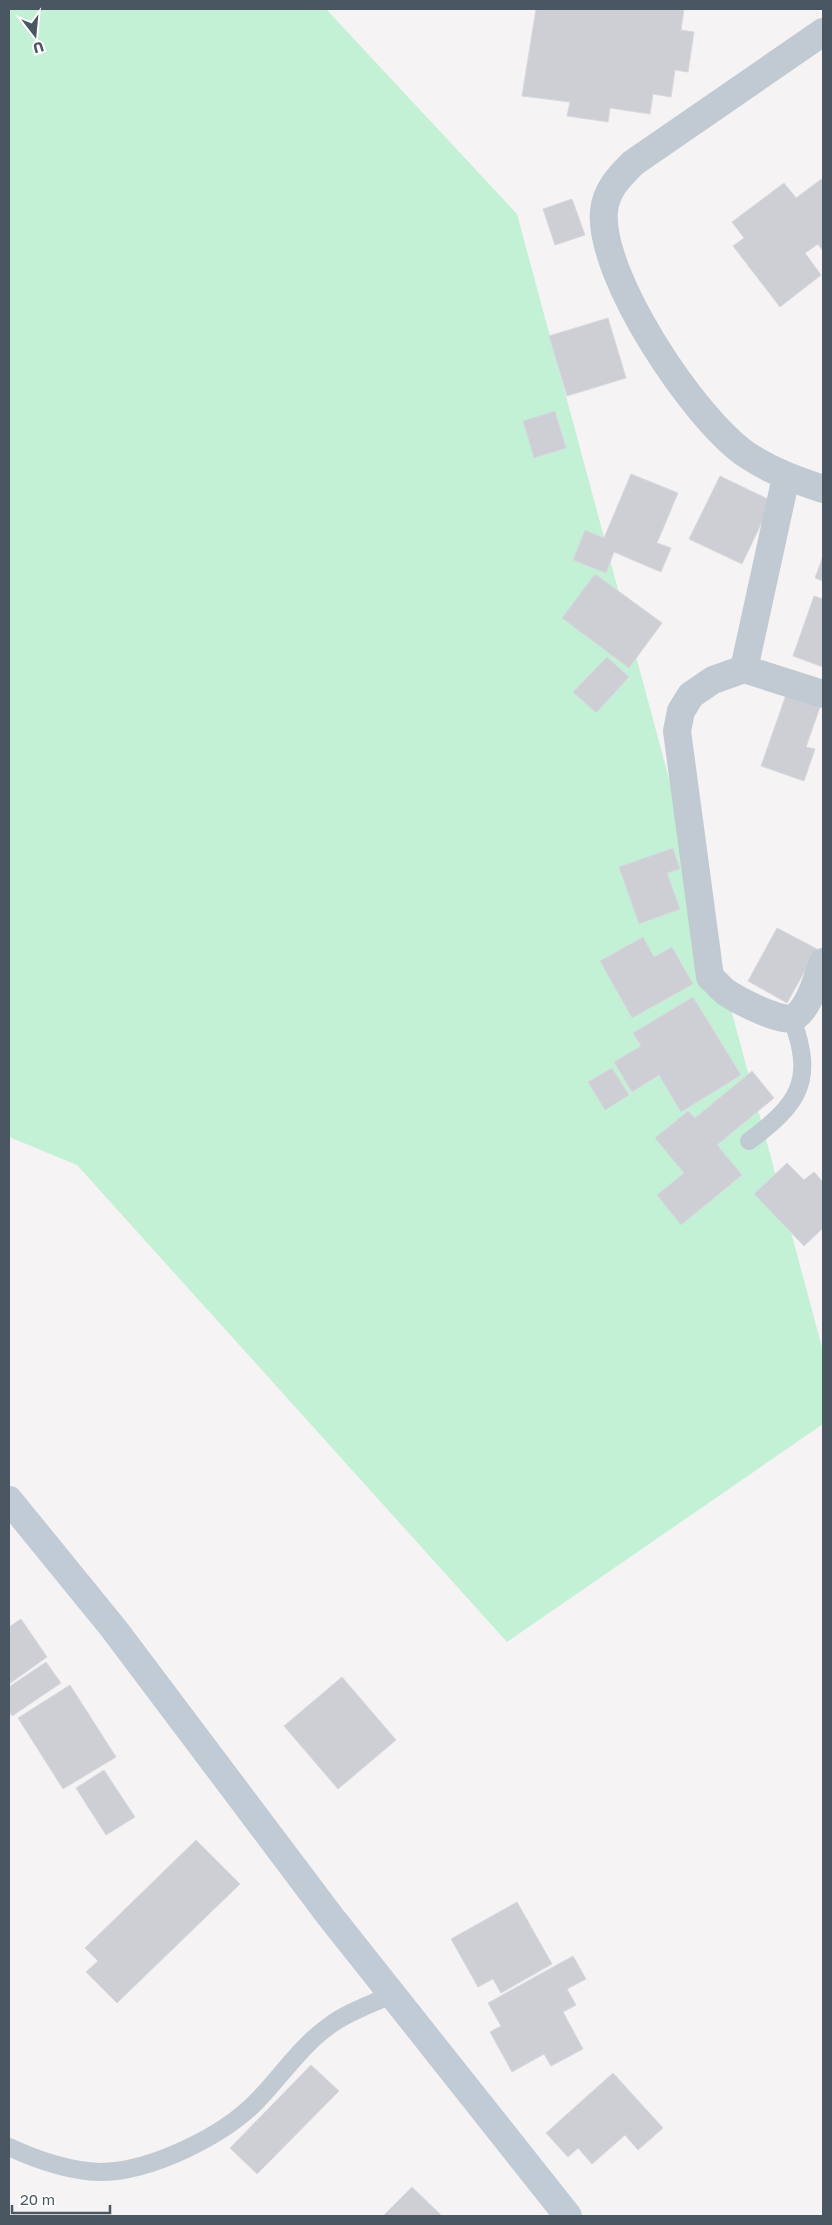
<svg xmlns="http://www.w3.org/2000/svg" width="832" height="2225" font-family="'Golos Text',sans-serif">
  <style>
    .green { fill: #c3f1d5 }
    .building { fill: #cdcfd5; stroke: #d7d9de }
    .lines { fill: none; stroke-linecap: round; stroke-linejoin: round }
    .lane { stroke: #c1cad2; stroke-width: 18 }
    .street { stroke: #c1cad2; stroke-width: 28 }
    .secondary { stroke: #c1cbd6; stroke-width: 28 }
  </style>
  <rect width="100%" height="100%" fill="#f5f3f3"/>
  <path class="green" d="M 9,9 L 326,9 L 517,214 L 823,1351 L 823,1424 L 507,1642 L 77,1165 L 9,1137 Z"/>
  <path class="building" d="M 536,9 L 684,9 L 681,30 L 694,32 L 688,72 L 675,70 L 671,97 L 653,94 L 650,114 L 610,108 L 608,122 L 567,116 L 570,102 L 522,96 Z
    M 823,178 L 823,251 L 818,244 L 805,253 L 821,275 L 780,307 L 733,246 L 744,238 L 732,222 L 784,183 L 796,198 Z
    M 572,199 L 585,235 L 555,245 L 543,209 Z
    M 608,318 L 626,378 L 567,396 L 549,336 Z
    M 555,411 L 566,448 L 534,458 L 523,421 Z
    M 631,474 L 678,493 L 657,543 L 671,548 L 661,572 L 614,552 L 606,573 L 573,560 L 585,530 L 604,538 Z
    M 720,476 L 772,501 L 742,564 L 689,539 Z
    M 823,556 L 823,581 L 815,578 Z
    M 595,574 L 662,623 L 629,668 L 562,618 Z
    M 814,596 L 823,599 L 823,667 L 793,656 Z
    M 607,657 L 629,677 L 596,713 L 573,692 Z
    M 786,695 L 820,707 L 806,747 L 815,749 L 804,781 L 761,766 Z
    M 673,848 L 680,869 L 667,873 L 680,909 L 639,924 L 619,867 Z
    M 777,928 L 817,949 L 787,1003 L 748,981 Z
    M 643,937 L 654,957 L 672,947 L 693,984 L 632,1018 L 600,961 Z
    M 693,997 L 741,1075 L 681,1112 L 659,1075 L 632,1092 L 614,1062 L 641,1046 L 633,1033 Z
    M 612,1068 L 629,1095 L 605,1110 L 588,1082 Z
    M 752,1071 L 774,1098 L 717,1145 L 742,1175 L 681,1225 L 657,1195 L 684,1173 L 655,1138 L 688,1111 L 695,1118 Z
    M 787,1163 L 804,1180 L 814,1172 L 823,1182 L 823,1228 L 804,1246 L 754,1194 Z
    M 21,1619 L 47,1657 L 9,1684 L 9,1627 Z
    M 46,1662 L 61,1683 L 12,1716 L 9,1711 L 9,1687 Z
    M 342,1677 L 396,1740 L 338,1789 L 284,1726 Z
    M 70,1685 L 116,1757 L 63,1789 L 18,1718 Z
    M 104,1770 L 135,1817 L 106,1835 L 76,1788 Z
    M 196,1840 L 240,1884 L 117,2003 L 86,1972 L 98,1961 L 85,1948 Z
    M 517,1902 L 552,1964 L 501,1993 L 493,1979 L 478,1987 L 451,1939 Z
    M 573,1956 L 586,1979 L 567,1989 L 576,2005 L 563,2012 L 583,2049 L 551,2066 L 544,2054 L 512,2072 L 490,2032 L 501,2026 L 488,2003 Z
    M 311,2065 L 339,2091 L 257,2174 L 230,2148 Z
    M 613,2073 L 663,2128 L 638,2150 L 625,2135 L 592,2164 L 578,2148 L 568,2157 L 546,2133 Z
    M 412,2187 L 442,2216 L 383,2216 Z"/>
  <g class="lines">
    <path class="lane" d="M 749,1141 C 799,1104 815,1081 792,1019
      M 9,2147 C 37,2160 68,2171 100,2172 C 150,2172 224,2136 258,2100 C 282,2075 301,2046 329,2026 C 347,2012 372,2004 393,1994"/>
    <path class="street" d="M 823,32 L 633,163 C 619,177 606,190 604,211 C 598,275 694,419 747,455 C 771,471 796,480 823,489
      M 744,669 L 786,477
      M 823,694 L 744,669 L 713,680 L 691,695 L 681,711 L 677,731 L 710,977 C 716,982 721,989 727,993 C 738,1000 784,1025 795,1017 C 810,1006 817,978 823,962"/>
    <path class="secondary" d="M 9,1500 L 114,1629 L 330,1916 L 568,2216"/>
  </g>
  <rect width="832" height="2225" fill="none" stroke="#4a5661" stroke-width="20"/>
  <g transform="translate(35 35) rotate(164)" stroke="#ffffff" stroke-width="4" paint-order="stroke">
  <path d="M0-4L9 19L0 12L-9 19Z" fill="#4a5661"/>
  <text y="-8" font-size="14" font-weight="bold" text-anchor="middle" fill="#4a5661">U</text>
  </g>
  <path d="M12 2205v8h98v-8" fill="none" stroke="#4a5661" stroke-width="2.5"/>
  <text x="20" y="2205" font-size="15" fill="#4a5661" stroke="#ffffff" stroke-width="4" paint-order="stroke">20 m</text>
</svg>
